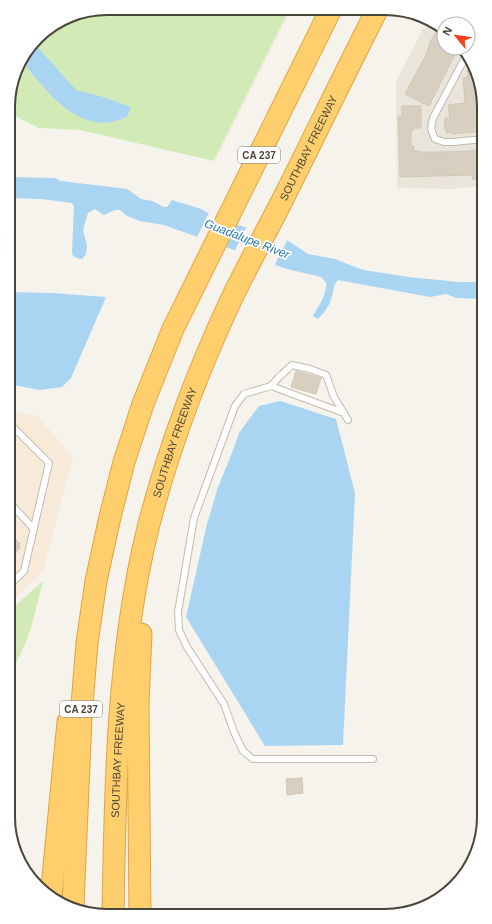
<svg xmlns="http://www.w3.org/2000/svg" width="492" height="924" font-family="Helvetica,sans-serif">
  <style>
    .residential { fill: #eae5da }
    .commercial { fill: #f7ead8 }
    .green { fill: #d2eab5 }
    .water { fill: #a9d4f2 }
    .pier { fill: #f6f3ec }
    .building { fill: #d8cfc1; stroke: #d3c7b4 }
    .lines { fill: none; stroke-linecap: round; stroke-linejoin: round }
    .service-casing { stroke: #c2bbae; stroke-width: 8 }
    .motorway-casing { stroke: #e0a43c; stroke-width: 23 }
    .service { stroke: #fff; stroke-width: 6 }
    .motorway { stroke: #ffcf6e; stroke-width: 21 }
    .labels { text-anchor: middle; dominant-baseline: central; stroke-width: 3.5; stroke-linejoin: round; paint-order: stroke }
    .shield { fill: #fff; stroke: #817c74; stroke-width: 1 }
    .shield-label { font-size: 10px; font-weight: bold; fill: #4b4439 }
    .street-label { font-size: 11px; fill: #4b4439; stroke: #fff }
    .water-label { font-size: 12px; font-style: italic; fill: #2e7ab2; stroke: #fff }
    .rim { fill: none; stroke: #4b4439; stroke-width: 2 }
  </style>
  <rect width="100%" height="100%" fill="#f6f3ec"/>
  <path class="residential" d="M 427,21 L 444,30 L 444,48 L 460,48 L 479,75 L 484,107 L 484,186 L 451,189 L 397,188 L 396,82 Z"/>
  <path class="commercial" d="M 8,411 L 37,416 L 73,457 L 43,572 L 8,604 Z"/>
  <path class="green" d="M 107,8 L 290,9 L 214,161 L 80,130 L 39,128 L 9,113 L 9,95 L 18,63 L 42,33 L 70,15 Z
    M 43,581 L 30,632 L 8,682 L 8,612 Z
    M 484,783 L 484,823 L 477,841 Z"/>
  <path class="water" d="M 34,43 L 76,90 L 103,97 L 131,107 L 127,117 C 81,139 47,92 21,60 Z
    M 9,177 L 55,178 L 61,181 L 127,189 L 141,199 L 152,201 L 164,207 L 167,207 L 172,200 L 201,209 L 223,221 L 284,238 L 308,254 L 335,259 L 363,270 L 409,277 L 459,282 L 484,282 L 484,299 L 457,298 L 446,294 L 430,297 L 338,280 C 333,285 334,290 332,296 C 330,305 325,312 318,319 L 313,316 C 319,305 327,295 326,282 L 321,277 L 287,269 L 164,225 L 140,221 L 127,216 L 120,210 L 115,210 L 104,215 L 95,209 L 88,213 L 83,230 L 87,246 L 86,254 L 82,259 L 77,258 L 73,256 L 72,252 L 74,207 L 72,203 L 41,199 L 9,198 Z
    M 9,292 L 52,293 L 106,297 L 71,378 L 62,387 L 40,390 L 8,384 Z
    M 280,401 L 336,419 L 355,493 L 343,745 L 265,746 L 186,617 L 207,524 L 218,487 L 230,458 L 239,433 L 259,406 Z"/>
  <path class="pier" d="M 210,211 L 223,219 L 238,223 L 225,249 L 196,239 Z
    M 247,226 L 288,239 L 274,266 L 234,252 Z"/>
  <path class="building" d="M 439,27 L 444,30 L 444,48 L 458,48 L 429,106 L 405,94 L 426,55 L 430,44 L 429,44 Z
    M 467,70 L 475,70 L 479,75 L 484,107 L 484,131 L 452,134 L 452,132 L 447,133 L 444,126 L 445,118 L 450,118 L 448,105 L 465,103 L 463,78 L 468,77 Z
    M 402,106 L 421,106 L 421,128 L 413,128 L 413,130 L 411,130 L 411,146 L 414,146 L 414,151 L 419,151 L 419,152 L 445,152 L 470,151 L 484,149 L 484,178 L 473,180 L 472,175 L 400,177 L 398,116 L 402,116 Z
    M 296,371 L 321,378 L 316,394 L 291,387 Z
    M 8,531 L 20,544 L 19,545 L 20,548 L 8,559 Z
    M 302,778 L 303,793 L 287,795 L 286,779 Z"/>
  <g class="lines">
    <g class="service-casing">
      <path id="service" d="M 466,56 L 433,118 L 431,129 L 435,139 L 444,142 L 453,142 L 484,139
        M 271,386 L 344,413
        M 348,420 L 334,397 L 326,375 L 310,369 L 292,365 L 279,377 L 271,386 L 244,394 L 235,406 L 194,518 L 178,612 L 179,630 L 187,647 L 224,704 L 234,732 L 243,751 L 253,759 L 373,759
        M 8,501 L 34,529
        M 8,586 L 24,571 L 49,463 L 8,422"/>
    </g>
    <g class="motorway-casing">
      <g id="motorway">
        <path d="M 51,897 L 68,722"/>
        <path d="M 73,906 L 81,717 L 87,643 L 96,581 L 110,517 L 124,462 L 143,404 L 173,329 L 331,9"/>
        <path d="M 140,914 L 138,704 L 141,634"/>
        <path id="s1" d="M 113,915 C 115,786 117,654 148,528 C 168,450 196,375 230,302 C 247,266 267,231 285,195 C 316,133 346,71 377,10"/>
      </g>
    </g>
    <use href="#service" class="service"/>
    <use href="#motorway" class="motorway"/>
  </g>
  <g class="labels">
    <g class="shield">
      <rect x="238" y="147" width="42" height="16" rx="3"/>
      <rect x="60" y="701" width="42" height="16" rx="3"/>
    </g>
    <g class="shield-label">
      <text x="259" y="155">CA 237</text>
      <text x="81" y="709">CA 237</text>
    </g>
    <g class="street-label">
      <text stroke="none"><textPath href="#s1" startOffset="803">SOUTHBAY FREEWAY</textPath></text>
      <text stroke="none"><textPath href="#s1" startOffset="479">SOUTHBAY FREEWAY</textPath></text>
      <text stroke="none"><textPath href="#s1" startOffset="155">SOUTHBAY FREEWAY</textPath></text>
    </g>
    <g class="water-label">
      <text transform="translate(247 239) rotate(21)">Guadalupe River</text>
    </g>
  </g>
  <path d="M0 0H492V924H0ZM107 15H385A92 92 0 0 1 477 107V817A92 92 0 0 1 385 909H107A92 92 0 0 1 15 817V107A92 92 0 0 1 107 15Z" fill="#fff" fill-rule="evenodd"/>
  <path class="rim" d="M107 15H385A92 92 0 0 1 477 107V817A92 92 0 0 1 385 909H107A92 92 0 0 1 15 817V107A92 92 0 0 1 107 15Z"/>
  <g transform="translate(456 36) rotate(299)"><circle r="19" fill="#ffffff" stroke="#b7b4b0"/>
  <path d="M0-3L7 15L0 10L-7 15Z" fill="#fc3f1d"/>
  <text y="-6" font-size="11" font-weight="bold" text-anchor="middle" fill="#4b4439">N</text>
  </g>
</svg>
